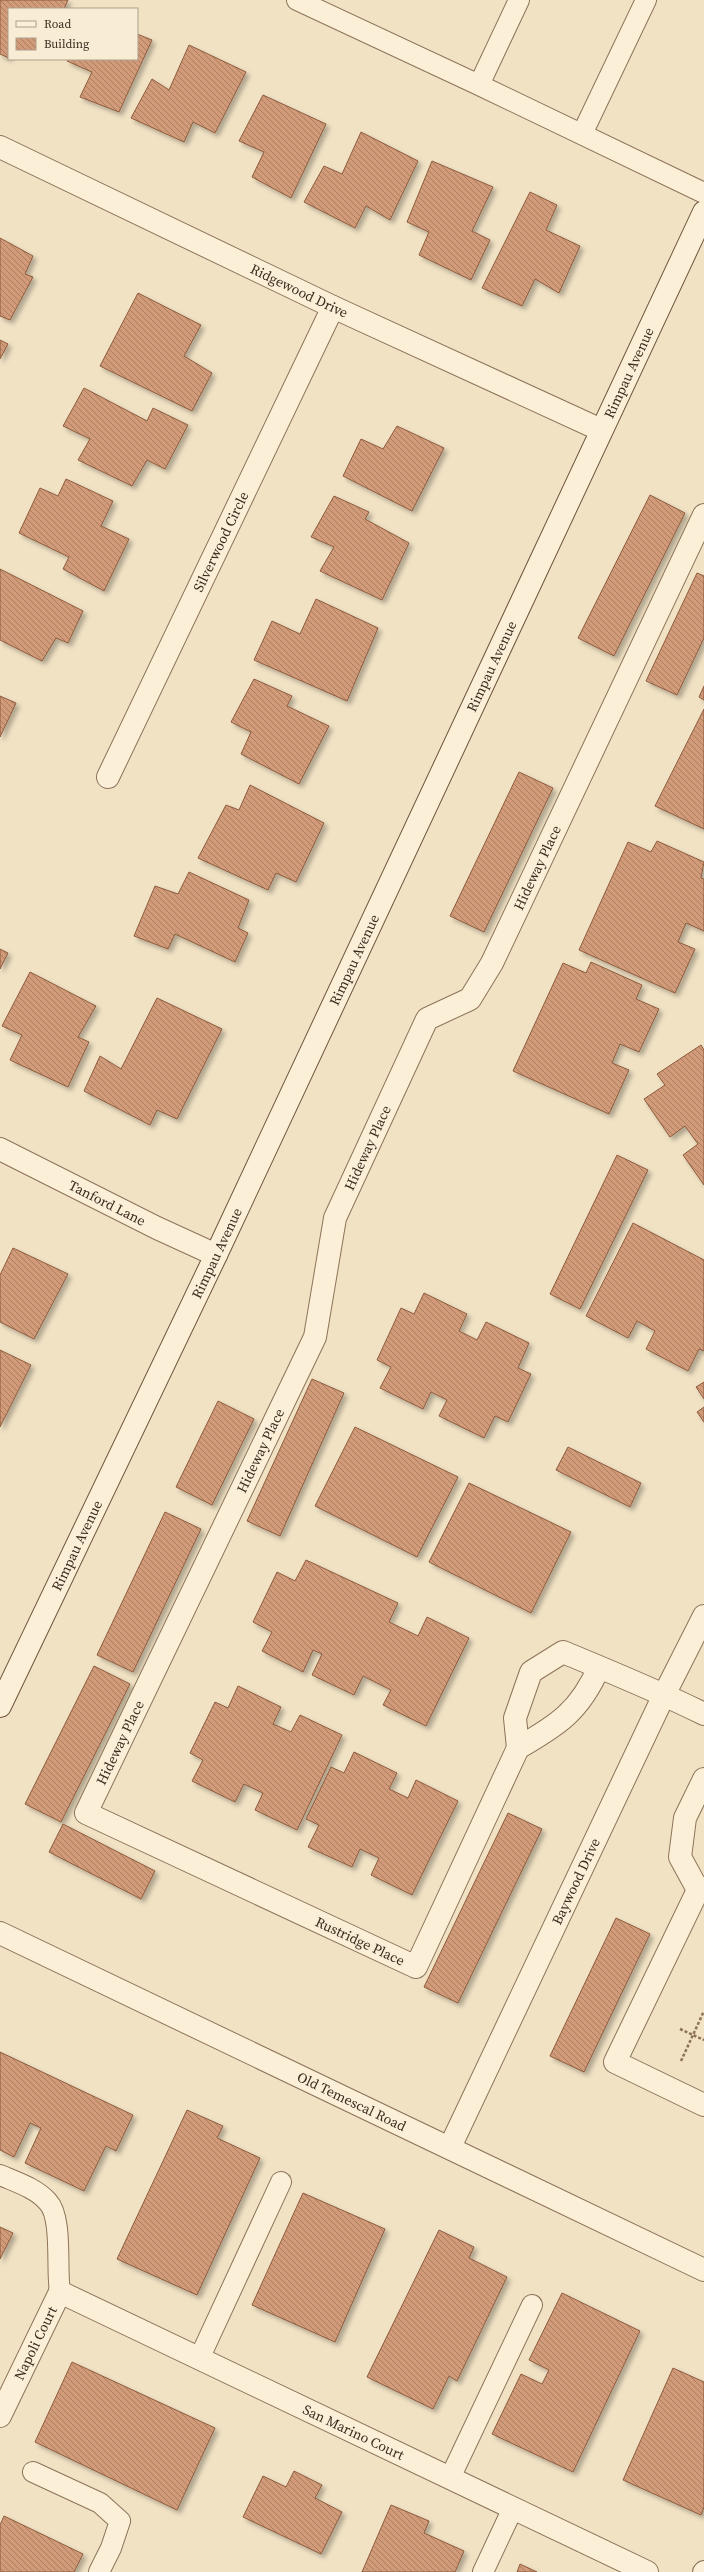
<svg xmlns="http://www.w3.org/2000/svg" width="704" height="2572" font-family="'Source Serif 4',serif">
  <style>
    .building { fill: url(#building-back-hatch); stroke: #8d5b3d; filter: url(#shadow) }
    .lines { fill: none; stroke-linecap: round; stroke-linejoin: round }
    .service-casing { stroke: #8d7359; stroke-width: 22 }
    .minor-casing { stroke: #8d7359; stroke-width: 24 }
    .tertiary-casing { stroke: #8d7359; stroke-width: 24 }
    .secondary-casing { stroke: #6f543c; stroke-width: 24 }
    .path { stroke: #8d7359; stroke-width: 2.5; stroke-dasharray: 3 2; stroke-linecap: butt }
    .service { stroke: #fbefd8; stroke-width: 20 }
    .minor { stroke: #fbefd8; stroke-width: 22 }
    .tertiary { stroke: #fbefd8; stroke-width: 22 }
    .secondary { stroke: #fbefd8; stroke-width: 22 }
    .labels { text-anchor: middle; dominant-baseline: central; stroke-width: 4; stroke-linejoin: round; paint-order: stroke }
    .street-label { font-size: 14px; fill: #3c2c1e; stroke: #f8ecd4 }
  </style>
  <defs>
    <pattern id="building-back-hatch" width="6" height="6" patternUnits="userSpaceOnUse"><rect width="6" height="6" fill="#d19a78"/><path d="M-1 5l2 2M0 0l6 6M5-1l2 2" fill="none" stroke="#ab7e62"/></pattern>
    <filter id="shadow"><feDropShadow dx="3.5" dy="3.5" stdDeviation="2" flood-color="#0004"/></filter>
  </defs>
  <rect width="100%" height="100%" fill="#f1e2c4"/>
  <path class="building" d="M 0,0 L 68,0 L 64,9 L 9,9 L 9,58 L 0,54 Z
    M 137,34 L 152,40 L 119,112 L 80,97 L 92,72 L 67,61 L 68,59 L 137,59 Z
    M 189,45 L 246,72 L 215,133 L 193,122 L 184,142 L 131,118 L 152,79 L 169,90 Z
    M 263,95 L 326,124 L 291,198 L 252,177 L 264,152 L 239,141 Z
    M 361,132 L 418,161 L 390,220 L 366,206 L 355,228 L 304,202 L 324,166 L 342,174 Z
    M 432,161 L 493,187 L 472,231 L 490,240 L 471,280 L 419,255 L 429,232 L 407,222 Z
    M 530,192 L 557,205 L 546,230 L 580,246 L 559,293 L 535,279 L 522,306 L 482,288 Z
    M 0,238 L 33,256 L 25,274 L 33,277 L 10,320 L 0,316 Z
    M 138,293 L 201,325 L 184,356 L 212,373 L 192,411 L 100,366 Z
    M 0,340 L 8,344 L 0,359 Z
    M 84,388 L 147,421 L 153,408 L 188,425 L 165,469 L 147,460 L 132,486 L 78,460 L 90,439 L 63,426 Z
    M 397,426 L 444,448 L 412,511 L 343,476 L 361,439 L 383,449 Z
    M 66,479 L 113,501 L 101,526 L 129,539 L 104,591 L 63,569 L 69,557 L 19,533 L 40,488 L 58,496 Z
    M 650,495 L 685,513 L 614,656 L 578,638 Z
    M 334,496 L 369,512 L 365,519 L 409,543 L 382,600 L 320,571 L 334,547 L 311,537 Z
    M 0,569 L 83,611 L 68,643 L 56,638 L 42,661 L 0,640 Z
    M 697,573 L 704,576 L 704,638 L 677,695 L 646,681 Z
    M 316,599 L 378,628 L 347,701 L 254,660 L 272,621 L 300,634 Z
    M 254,679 L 292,696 L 287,706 L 329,726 L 299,784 L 241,754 L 251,732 L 231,722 Z
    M 704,686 L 704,700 L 699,697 Z
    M 0,696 L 16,703 L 0,737 Z
    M 704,709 L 704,829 L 655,806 Z
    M 519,772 L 553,788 L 484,932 L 450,916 Z
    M 250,785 L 324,823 L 296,882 L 276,873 L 268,890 L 198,858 L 226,805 L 239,810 Z
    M 657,841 L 704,862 L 701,878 L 704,879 L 704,931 L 686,923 L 678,942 L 695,949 L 675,993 L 579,950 L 628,842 L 651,852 Z
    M 189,872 L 249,900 L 238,928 L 248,933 L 235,962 L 175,934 L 168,949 L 134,936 L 155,886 L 178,894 Z
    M 0,949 L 8,953 L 0,969 Z
    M 591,962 L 642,985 L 636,999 L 659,1009 L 639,1052 L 620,1044 L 612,1063 L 629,1070 L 609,1114 L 513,1071 L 563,963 L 586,973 Z
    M 30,972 L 96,1006 L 78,1037 L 89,1042 L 68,1087 L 10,1060 L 22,1035 L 2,1026 Z
    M 157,998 L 222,1029 L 177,1119 L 157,1110 L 150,1125 L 84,1091 L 100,1056 L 121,1069 Z
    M 701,1045 L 704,1050 L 704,1185 L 683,1155 L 698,1144 L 685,1126 L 670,1137 L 644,1099 L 665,1085 L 657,1074 Z
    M 617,1155 L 648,1170 L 580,1309 L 550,1294 Z
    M 633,1223 L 704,1260 L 704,1351 L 699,1349 L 688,1371 L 646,1349 L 655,1331 L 637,1321 L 628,1338 L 586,1316 Z
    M 13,1248 L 68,1274 L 34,1339 L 0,1322 L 0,1275 Z
    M 424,1293 L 467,1314 L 459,1331 L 477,1340 L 486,1322 L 529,1343 L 518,1368 L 531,1374 L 508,1422 L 495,1416 L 484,1438 L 439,1416 L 447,1400 L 431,1392 L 423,1409 L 380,1388 L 391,1367 L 377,1360 L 401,1308 L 414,1314 Z
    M 0,1350 L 31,1365 L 0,1427 Z
    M 312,1379 L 344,1393 L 280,1536 L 247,1521 Z
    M 704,1382 L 704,1399 L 696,1387 Z
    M 218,1401 L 254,1419 L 212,1505 L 176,1487 Z
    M 704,1407 L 704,1422 L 697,1412 Z
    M 355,1427 L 458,1477 L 417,1557 L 315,1506 Z
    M 568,1447 L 641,1483 L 630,1507 L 556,1470 Z
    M 469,1483 L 571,1532 L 531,1613 L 429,1562 Z
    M 165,1512 L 201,1529 L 133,1672 L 97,1655 Z
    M 306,1560 L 398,1603 L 389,1622 L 418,1636 L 427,1617 L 469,1638 L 426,1726 L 383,1705 L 391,1690 L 363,1676 L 354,1695 L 312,1675 L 322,1654 L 313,1650 L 303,1672 L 262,1651 L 272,1632 L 253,1622 L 277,1572 L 295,1581 Z
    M 94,1666 L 130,1684 L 61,1822 L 25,1804 Z
    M 238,1686 L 281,1707 L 273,1724 L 291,1732 L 300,1715 L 342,1735 L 297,1830 L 255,1810 L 263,1793 L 244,1784 L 235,1802 L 192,1781 L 203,1760 L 190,1753 L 215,1702 L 228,1708 Z
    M 354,1752 L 397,1773 L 389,1789 L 408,1798 L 416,1780 L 458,1801 L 412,1895 L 371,1875 L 379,1858 L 360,1849 L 352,1867 L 308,1847 L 319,1825 L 306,1819 L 331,1767 L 344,1773 Z
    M 508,1813 L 542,1829 L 458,2003 L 424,1987 Z
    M 63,1824 L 155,1871 L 141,1899 L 49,1852 Z
    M 616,1918 L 650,1934 L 584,2072 L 550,2056 Z
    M 0,2052 L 133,2115 L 116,2151 L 106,2146 L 84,2191 L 25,2163 L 41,2128 L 30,2123 L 14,2157 L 0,2150 Z
    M 187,2110 L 223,2126 L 217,2138 L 260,2158 L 197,2295 L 117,2259 Z
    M 303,2193 L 385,2229 L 335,2342 L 252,2305 Z
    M 0,2227 L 13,2233 L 0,2259 Z
    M 439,2230 L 474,2247 L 469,2258 L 507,2277 L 457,2381 L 449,2376 L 433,2409 L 367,2377 Z
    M 562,2293 L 640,2331 L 573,2472 L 492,2434 L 521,2374 L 542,2384 L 549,2370 L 529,2360 Z
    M 72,2362 L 215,2428 L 177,2510 L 35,2442 Z
    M 673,2368 L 704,2382 L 704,2507 L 701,2515 L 623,2480 Z
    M 294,2471 L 322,2485 L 315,2498 L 342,2512 L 321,2554 L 243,2517 L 263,2476 L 286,2487 Z
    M 391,2505 L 429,2521 L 424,2533 L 464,2551 L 455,2572 L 362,2572 Z
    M 4,2516 L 83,2554 L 74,2572 L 0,2572 L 0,2525 Z
    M 520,2564 L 537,2572 L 517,2572 Z"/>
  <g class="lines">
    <g class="service-casing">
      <path id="service" d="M 297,0 L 479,85
        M 519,0 L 479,85 L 704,193
        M 582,134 L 646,0
        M 0,2175 C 16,2182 36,2188 48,2202 C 63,2218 56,2270 60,2292
        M 199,2359 L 281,2182
        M 33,2472 L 100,2503 L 120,2521 L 111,2548 L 99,2572
        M 450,2478 L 532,2305
        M 483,2572 L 513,2508
        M 703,2572 L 704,2571"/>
    </g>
    <g class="minor-casing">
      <g id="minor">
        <path id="s1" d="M 0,147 L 333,307 L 601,430"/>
        <path id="s2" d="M 108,777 L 333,307"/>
        <path id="s3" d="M 0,1149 L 157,1228 L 216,1255"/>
        <path d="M 599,1667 C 580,1711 558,1725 518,1748 L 515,1718 L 531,1672 L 563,1652 C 611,1672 658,1691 704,1714"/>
        <path id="s4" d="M 518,1748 L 416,1967 L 86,1813 L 315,1337 L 335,1218 L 427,1019 L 470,999 L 492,963 L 704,515"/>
        <path d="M 704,1779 L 685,1818 L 680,1857 L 698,1890 L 704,1888"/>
        <path d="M 698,1890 L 615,2062 L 704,2105"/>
        <path id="s5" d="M 450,2147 L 664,1695 L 704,1616"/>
        <path id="s6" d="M 0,2416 L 60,2292 L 647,2572"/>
      </g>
    </g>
    <g class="tertiary-casing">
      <g id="tertiary">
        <path id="s7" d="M 0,1933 L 704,2270"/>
      </g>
    </g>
    <g class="secondary-casing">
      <g id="secondary">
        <path id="s8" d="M 0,1706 L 216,1255 L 704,212"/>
      </g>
    </g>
    <path class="path" d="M 680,2029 L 704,2040
      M 681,2061 L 704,2011"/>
    <use href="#service" class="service"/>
    <use href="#minor" class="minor"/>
    <use href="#tertiary" class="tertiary"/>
    <use href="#secondary" class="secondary"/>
  </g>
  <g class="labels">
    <g class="street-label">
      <text stroke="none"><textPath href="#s1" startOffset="332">Ridgewood Drive</textPath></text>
      <text stroke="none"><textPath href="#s8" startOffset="1474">Rimpau Avenue</textPath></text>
      <text stroke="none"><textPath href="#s2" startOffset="261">Silverwood Circle</textPath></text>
      <text stroke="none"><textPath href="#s8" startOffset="1150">Rimpau Avenue</textPath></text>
      <text stroke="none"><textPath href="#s4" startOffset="1669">Hideway Place</textPath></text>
      <text stroke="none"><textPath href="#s8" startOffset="826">Rimpau Avenue</textPath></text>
      <text stroke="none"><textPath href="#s4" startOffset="1332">Hideway Place</textPath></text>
      <text stroke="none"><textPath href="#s3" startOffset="120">Tanford Lane</textPath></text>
      <text stroke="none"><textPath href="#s8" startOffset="502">Rimpau Avenue</textPath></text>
      <text stroke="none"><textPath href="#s4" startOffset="1008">Hideway Place</textPath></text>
      <text stroke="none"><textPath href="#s8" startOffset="178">Rimpau Avenue</textPath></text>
      <text stroke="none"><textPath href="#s4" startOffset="684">Hideway Place</textPath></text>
      <text stroke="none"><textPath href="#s5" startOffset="294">Baywood Drive</textPath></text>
      <text transform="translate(360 1941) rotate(25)">Rustridge Place</text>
      <text stroke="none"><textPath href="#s7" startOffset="390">Old Temescal Road</textPath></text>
      <text stroke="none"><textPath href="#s6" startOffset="81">Napoli Court</textPath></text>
      <text stroke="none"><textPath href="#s6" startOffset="463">San Marino Court</textPath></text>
    </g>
  </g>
  <rect x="8" y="8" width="130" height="52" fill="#f8ecd4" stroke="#ad9f8b"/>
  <rect x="16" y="21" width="20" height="6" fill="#fbefd8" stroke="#ad9f8b"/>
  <text x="44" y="28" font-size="12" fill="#3c2c1e">Road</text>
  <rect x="16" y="38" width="20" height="12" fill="url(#building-back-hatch)" stroke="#ad9f8b"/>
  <text x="44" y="48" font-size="12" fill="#3c2c1e">Building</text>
</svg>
